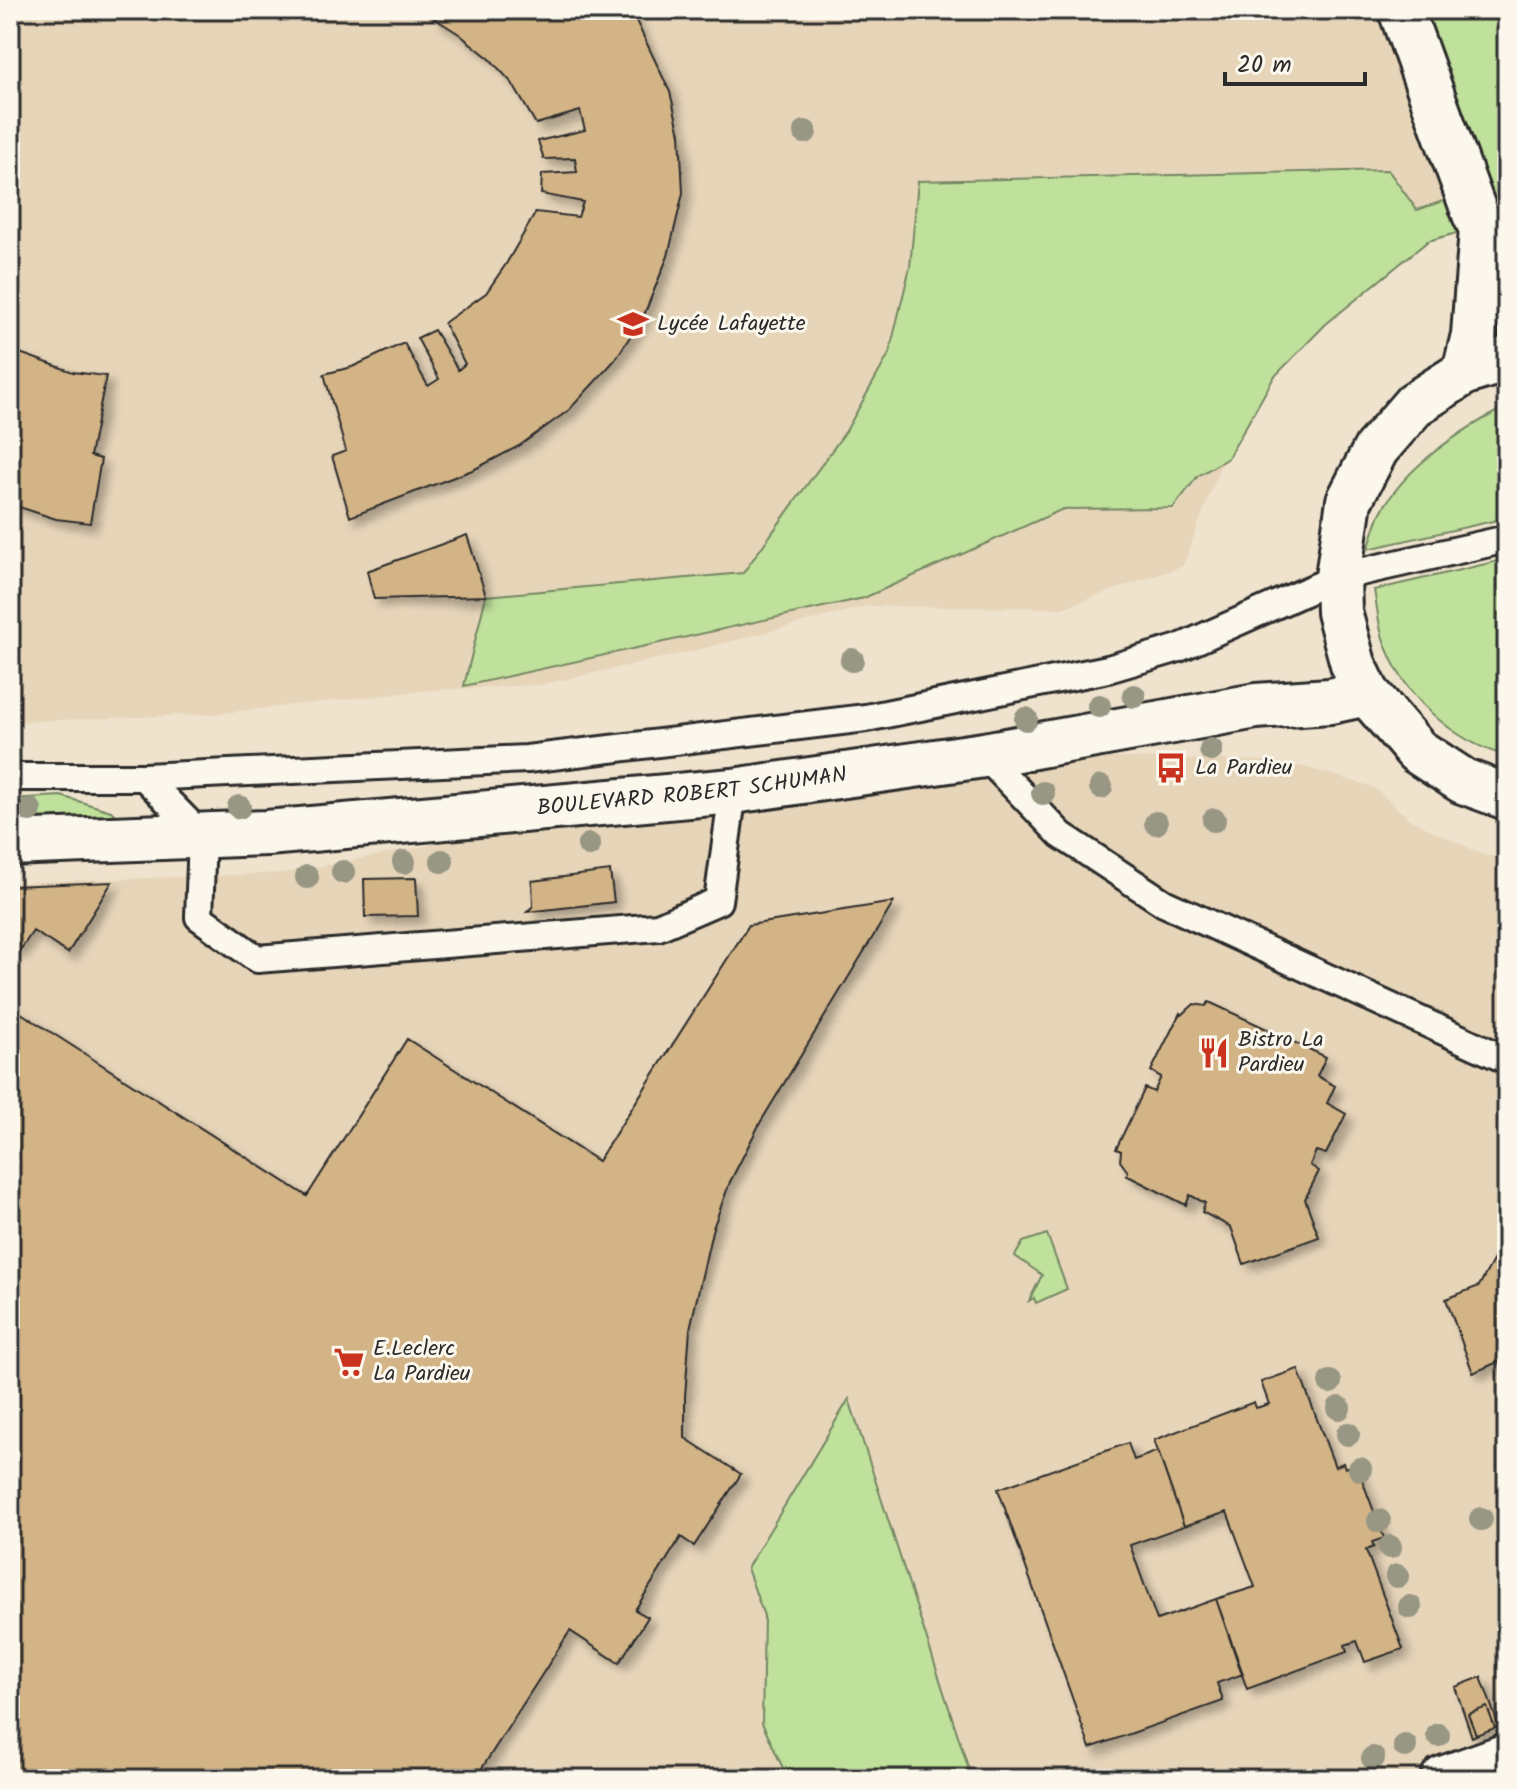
<svg xmlns="http://www.w3.org/2000/svg" width="1517" height="1789" font-family="Kalam,sans-serif">
  <style>
    .built { fill: #e7d5b9 }
    .green { fill: #bfe19b; stroke: #758663; stroke-width: 2 }
    .building { fill: #d3b487; stroke: #2b2b2b; stroke-width: 2; filter: url(#shadow) }
    .lines { fill: none; stroke-linecap: round; stroke-linejoin: round }
    .lane-casing { stroke: #2b2b2b; stroke-width: 32 }
    .street-casing { stroke: #2b2b2b; stroke-width: 50 }
    .secondary-casing { stroke: #2b2b2b; stroke-width: 50 }
    .lane { stroke: #fbf7ec; stroke-width: 26 }
    .street { stroke: #fbf7ec; stroke-width: 44 }
    .secondary { stroke: #fbf7ec; stroke-width: 44 }
    .tree { fill: #989784 }
    .labels { text-anchor: middle; dominant-baseline: central; stroke-width: 6; stroke-linejoin: round; paint-order: stroke }
    .poi-label { font-size: 22px; fill: #2b2b2b; stroke: #fbf7ec; text-anchor: start }
    .street-label { font-size: 22px; fill: #2b2b2b; stroke: #fbf7ec }
  </style>
  <defs>
    <filter id="shadow"><feDropShadow dx="7" dy="7" stdDeviation="4" flood-color="#0004"/></filter>
  </defs>
  <rect width="100%" height="100%" fill="#efe3ce"/>
  <filter id="ink" filterUnits="userSpaceOnUse"><feTurbulence type="fractalNoise" baseFrequency=".0125" numOctaves="2"/><feDisplacementMap in="SourceGraphic" scale="16" xChannelSelector="R" yChannelSelector="G"/><feConvolveMatrix kernelMatrix="1 2 1 2 8 2 1 2 1" color-interpolation-filters="sRGB"/></filter>
  <g filter="url(#ink)">
    <path class="built" d="M 10,10 L 1507,10 L 1507,216 L 1412,238 L 1263,351 L 1183,566 L 1062,608 L 867,606 L 690,652 L 539,685 L 431,690 L 214,714 L 10,722 Z
      M 984,755 L 1270,761 L 1309,768 L 1373,787 L 1412,821 L 1486,856 L 1507,856 L 1507,1779 L 10,1779 L 10,883 L 285,873 L 697,794 Z"/>
    <path class="green" d="M 1401,10 L 1507,10 L 1507,219 L 1428,241 L 1326,324 L 1274,377 L 1228,458 L 1198,476 L 1173,508 L 1063,509 L 864,598 L 464,686 L 486,596 L 743,573 L 846,431 L 889,354 L 910,267 L 918,181 L 1388,170 L 1417,210 L 1466,193 Z
      M 1507,406 L 1507,518 L 1368,549 C 1372,538 1375,525 1380,514 C 1406,465 1460,431 1507,406 Z
      M 1507,559 L 1507,756 C 1451,741 1401,694 1383,638 C 1378,623 1377,605 1374,590 Z
      M 61,796 L 111,811 L 120,820 L 10,826 L 10,799 Z
      M 1047,1234 L 1067,1289 L 1036,1303 L 1034,1298 L 1029,1301 L 1042,1275 L 1015,1256 L 1023,1242 Z
      M 849,1399 L 972,1779 L 788,1779 L 762,1723 L 764,1616 L 747,1568 Z"/>
    <path class="building" d="M 439,10 L 631,10 L 670,92 L 680,134 L 683,193 L 668,256 L 644,315 L 615,360 L 569,410 L 519,446 L 475,469 L 350,517 L 332,456 L 346,451 L 324,374 L 352,367 L 404,343 L 428,386 L 439,379 L 417,338 L 434,330 L 458,370 L 465,364 L 444,323 L 486,293 L 506,264 L 536,212 L 578,217 L 583,202 L 541,194 L 542,174 L 577,172 L 575,158 L 544,159 L 538,141 L 585,130 L 580,111 L 536,124 L 512,83 L 490,59 L 459,34 L 434,18 Z
      M 20,353 L 73,372 L 106,376 L 90,456 L 101,459 L 90,523 L 56,519 L 10,504 L 10,380 Z
      M 467,535 L 486,596 L 374,599 L 367,571 Z
      M 610,871 L 614,902 L 527,912 L 533,906 L 532,881 Z
      M 416,878 L 418,916 L 365,917 L 364,879 Z
      M 112,882 L 68,953 L 33,931 L 19,952 L 10,946 L 10,886 Z
      M 894,902 L 760,1123 L 730,1182 L 712,1231 L 690,1329 L 685,1396 L 685,1438 L 741,1474 L 694,1546 L 681,1537 L 635,1610 L 648,1617 L 619,1663 L 570,1631 L 475,1779 L 10,1779 L 10,1006 L 307,1196 L 407,1039 L 598,1161 L 749,925 Z
      M 1209,1002 L 1269,1030 L 1264,1039 L 1279,1046 L 1283,1037 L 1326,1057 L 1317,1076 L 1335,1086 L 1327,1103 L 1346,1114 L 1326,1154 L 1316,1151 L 1310,1165 L 1319,1171 L 1305,1199 L 1319,1237 L 1244,1264 L 1231,1227 L 1202,1212 L 1205,1203 L 1190,1195 L 1186,1205 L 1126,1175 L 1128,1172 L 1120,1161 L 1121,1151 L 1116,1149 L 1145,1088 L 1154,1092 L 1161,1077 L 1151,1071 L 1180,1013 L 1182,1015 L 1194,1004 L 1206,1006 Z
      M 1496,1255 L 1505,1259 L 1507,1257 L 1507,1358 L 1473,1373 L 1446,1299 L 1479,1286 Z
      M 1298,1369 L 1335,1467 L 1343,1463 L 1345,1468 L 1356,1464 L 1384,1538 L 1372,1542 L 1374,1547 L 1366,1550 L 1403,1649 L 1365,1662 L 1357,1641 L 1345,1645 L 1347,1652 L 1247,1689 L 1216,1599 L 1255,1587 L 1227,1512 L 1184,1526 L 1154,1440 L 1254,1402 L 1256,1408 L 1269,1404 L 1261,1382 Z
      M 1128,1443 L 1134,1460 L 1158,1451 L 1184,1526 L 1130,1545 L 1157,1620 L 1216,1599 L 1243,1674 L 1217,1683 L 1223,1701 L 1090,1748 L 998,1489 Z
      M 1481,1677 L 1499,1727 L 1495,1728 L 1487,1707 L 1468,1714 L 1476,1735 L 1472,1737 L 1455,1687 Z
      M 1487,1707 L 1495,1728 L 1476,1735 L 1468,1714 Z"/>
    <g class="lines">
      <g class="lane-casing">
        <path id="lane" d="M 984,755 L 1061,835 L 1164,903 L 1507,1060
          M 10,777 L 144,777 L 527,759 L 866,718 L 1108,669 L 1179,648 L 1338,577 L 1507,539
          M 144,777 L 202,836 L 199,917 L 257,959 L 658,927 L 718,901 L 733,791"/>
      </g>
      <g class="street-casing">
        <path id="street" d="M 1401,10 L 1475,214 L 1482,229 L 1507,257
          M 1465,372 L 1474,335 L 1482,229
          M 1443,1779 L 1507,1756"/>
      </g>
      <g class="secondary-casing">
        <g id="secondary">
          <path d="M 1507,359 L 1465,372 L 1415,404 L 1376,449 L 1349,501 L 1338,577 L 1339,612 L 1353,664 L 1367,693 L 1417,751 L 1463,781 L 1507,797"/>
          <path id="s1" d="M 10,843 L 267,833 L 733,791 L 984,755 L 1256,706 L 1330,701 L 1367,693"/>
        </g>
      </g>
      <use href="#lane" class="lane"/>
      <use href="#street" class="street"/>
      <use href="#secondary" class="secondary"/>
    </g>
    <g class="tree">
      <circle cx="805" cy="132" r="12"/>
      <circle cx="852" cy="660" r="12"/>
      <circle cx="1134" cy="696" r="12"/>
      <circle cx="1099" cy="706" r="12"/>
      <circle cx="1026" cy="719" r="12"/>
      <circle cx="1211" cy="750" r="12"/>
      <circle cx="1101" cy="787" r="12"/>
      <circle cx="1043" cy="793" r="12"/>
      <circle cx="239" cy="807" r="12"/>
      <circle cx="30" cy="810" r="12"/>
      <circle cx="1214" cy="820" r="12"/>
      <circle cx="1156" cy="823" r="12"/>
      <circle cx="589" cy="845" r="12"/>
      <circle cx="442" cy="861" r="12"/>
      <circle cx="404" cy="862" r="12"/>
      <circle cx="343" cy="872" r="12"/>
      <circle cx="307" cy="877" r="12"/>
      <circle cx="1330" cy="1382" r="12"/>
      <circle cx="1339" cy="1408" r="12"/>
      <circle cx="1348" cy="1434" r="12"/>
      <circle cx="1360" cy="1469" r="12"/>
      <circle cx="1481" cy="1519" r="12"/>
      <circle cx="1379" cy="1521" r="12"/>
      <circle cx="1390" cy="1547" r="12"/>
      <circle cx="1397" cy="1576" r="12"/>
      <circle cx="1410" cy="1607" r="12"/>
      <circle cx="1438" cy="1735" r="12"/>
      <circle cx="1405" cy="1746" r="12"/>
      <circle cx="1373" cy="1758" r="12"/>
    </g>
  </g>
  <defs>
    <g id="school-bare" transform="scale(2.4)"><path d="M0-5L7-2L0 1L-7-2ZM-4 1L0 2.5L4 1V4Q0 6-4 4Z" fill="#c8321e" stroke="#fbf7ec" stroke-width="2.5" paint-order="stroke"/></g>
    <g id="bus-bare" transform="scale(2.4)"><path d="M-5-6H5V4H4V6H2V4H-2V6H-4V4H-5ZM-3.5-4V0h7V-4ZM-3.5 1.2v1.5H-2V1.2ZM2 1.2v1.5H3.5V1.2Z" fill="#c8321e" stroke="#fbf7ec" stroke-width="2.5" paint-order="stroke"/></g>
    <g id="restaurant-bare" transform="scale(2.4)"><path d="M-5-6h1v4h1v-4h1v4h1v-4h1v5L-1.5 .5V6h-2V.5L-5-1ZM5-6V6H3V1.5H1.5Q1.5-4 5-6Z" fill="#c8321e" stroke="#fbf7ec" stroke-width="2.5" paint-order="stroke"/></g>
    <g id="supermarket-bare" transform="scale(2.4)"><path d="M-6-5.5h2.5l.6 2H6L4.5 2H-2.5L-4.4-4H-6ZM-1.5 3.2a1.3 1.3 0 1 0 .1 0ZM3 3.2a1.3 1.3 0 1 0 .1 0Z" fill="#c8321e" stroke="#fbf7ec" stroke-width="2.5" paint-order="stroke"/></g>
  </defs>
  <g fill-rule="evenodd">
    <use href="#school-bare" x="633" y="324"/>
    <use href="#bus-bare" x="1171" y="768"/>
    <use href="#restaurant-bare" x="1214" y="1053"/>
    <use href="#supermarket-bare" x="349" y="1362"/>
  </g>
  <g class="labels">
    <g class="poi-label">
      <text x="657" y="324">Lycée Lafayette</text>
      <text x="1195" y="768">La Pardieu</text>
      <text x="1238" y="1040">Bistro La<tspan x="1238" dy="25">Pardieu</tspan></text>
      <text x="373" y="1349">E.Leclerc<tspan x="373" dy="25">La Pardieu</tspan></text>
    </g>
    <g class="street-label">
      <text stroke="none"><textPath href="#s1" startOffset="684">BOULEVARD ROBERT SCHUMAN</textPath></text>
    </g>
  </g>
  <rect width="1517" height="1789" fill="none" stroke="#fbf7ec" stroke-width="40"/>
  <rect x="20" y="20" width="1477" height="1749" fill="none" stroke="#2b2b2b" stroke-width="3" filter="url(#ink)"/>
  <path d="M1225 72v12h140v-12" fill="none" stroke="#2b2b2b" stroke-width="4"/>
  <text x="1237" y="72" font-size="24" fill="#2b2b2b" stroke="#fbf7ec" stroke-width="6" paint-order="stroke">20 m</text>
</svg>
